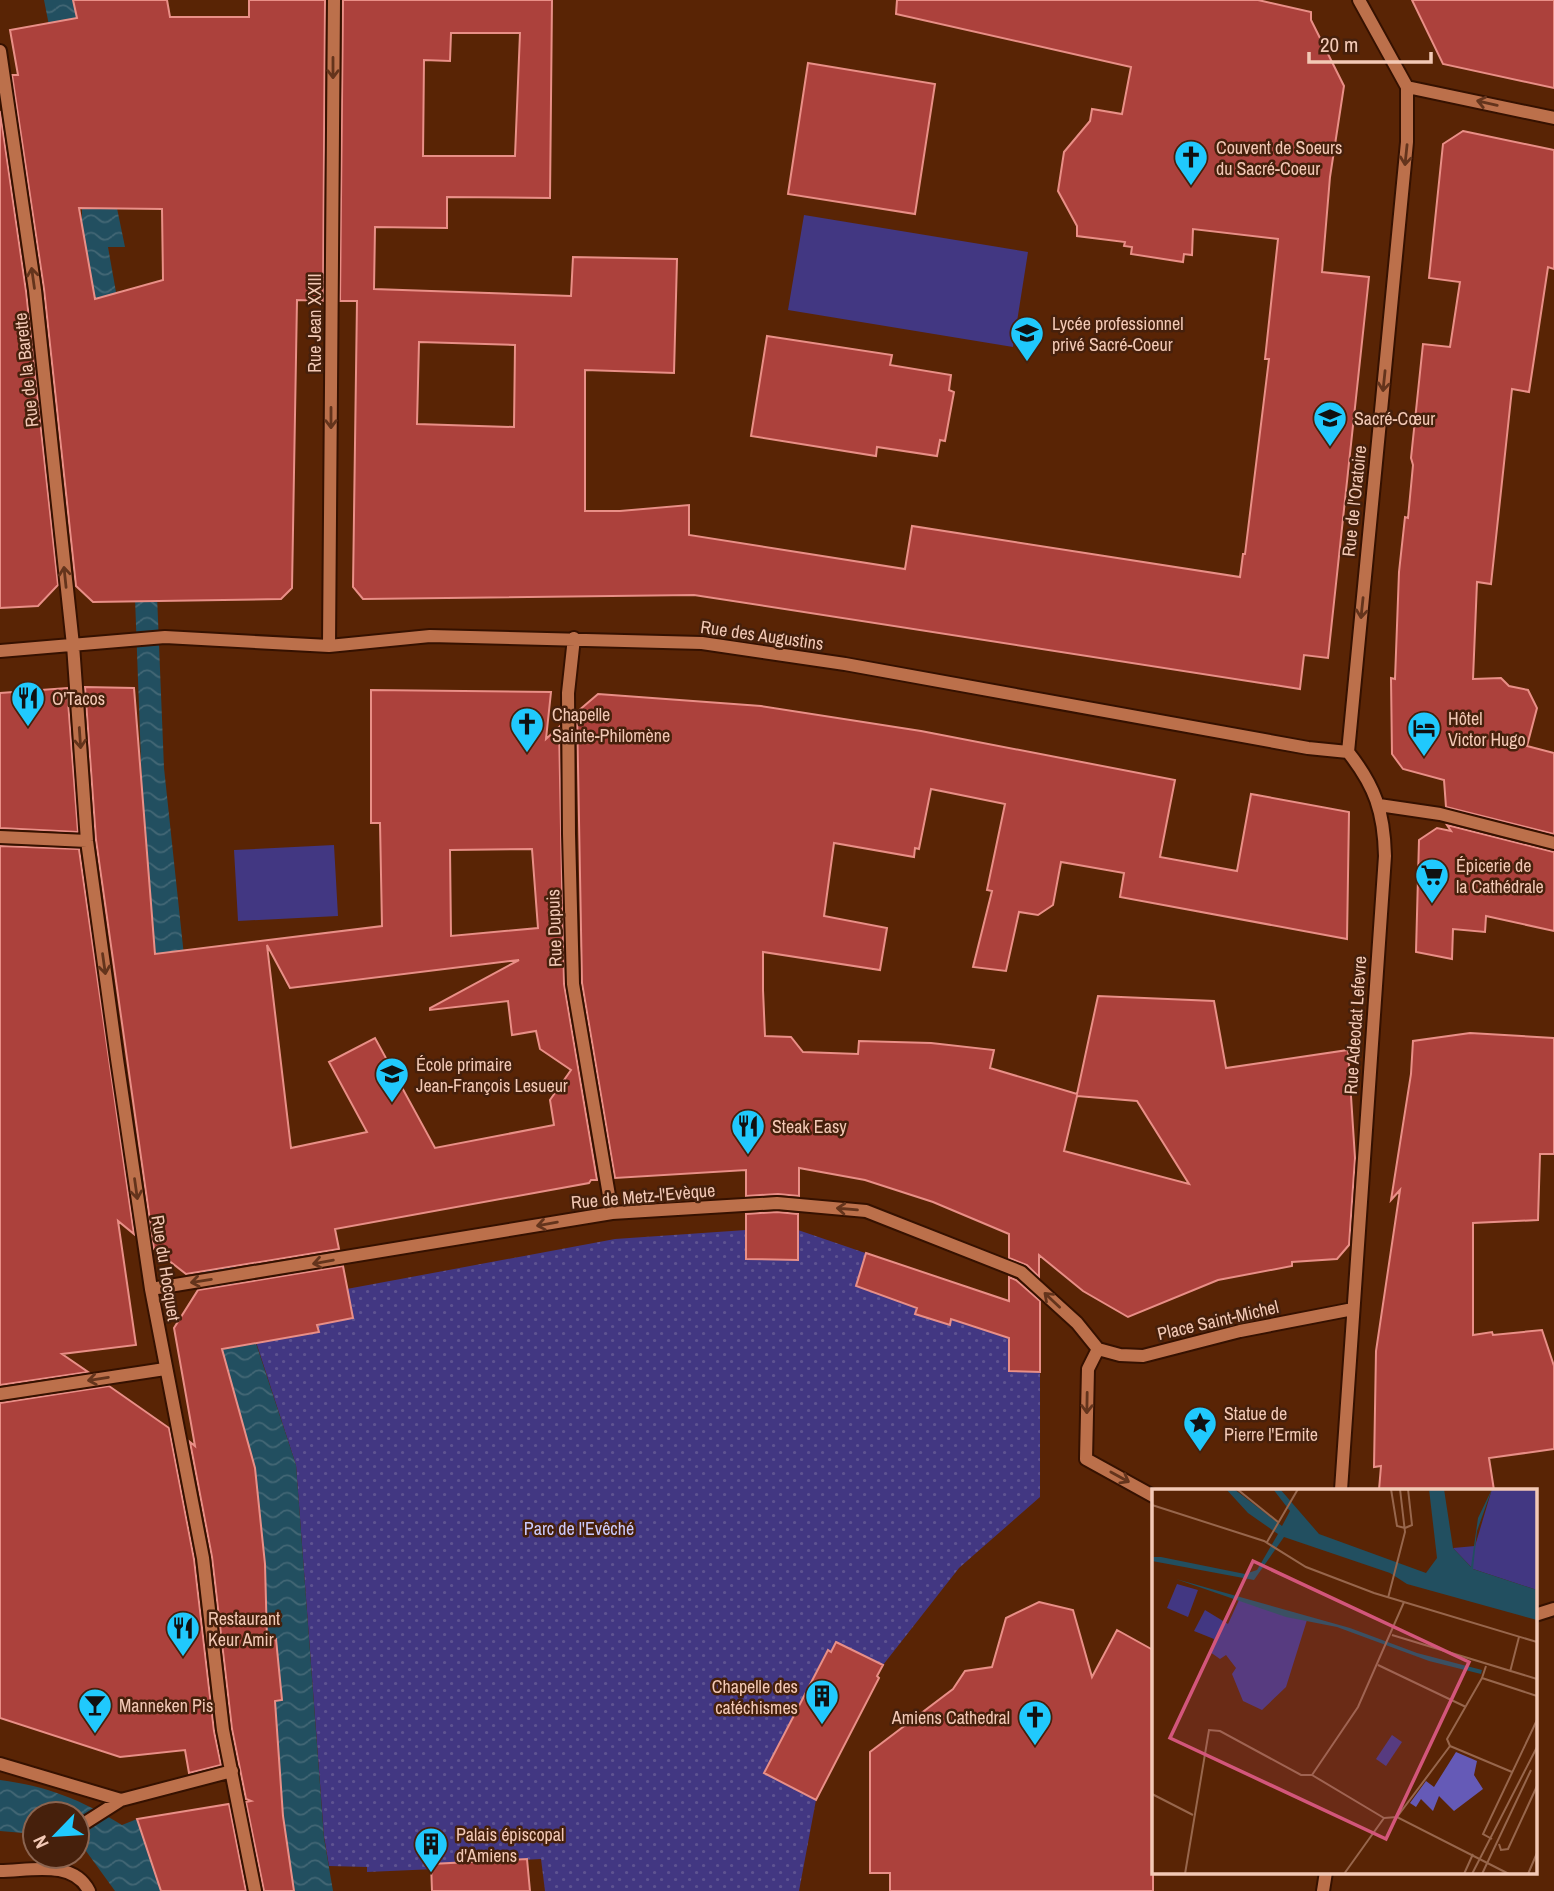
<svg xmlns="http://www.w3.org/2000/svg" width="1554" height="1891" font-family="'Archivo Narrow',sans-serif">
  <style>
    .grass { fill: url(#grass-dots) }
    .garden { fill: #423782 }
    .water { fill: url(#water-waves) }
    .building { fill: #ac413c; stroke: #e98f87; stroke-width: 2; fill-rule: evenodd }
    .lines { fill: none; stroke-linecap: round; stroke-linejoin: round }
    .minor-casing { stroke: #351100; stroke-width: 16 }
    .minor { stroke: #bc704b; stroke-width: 12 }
    .oneway { stroke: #64341c }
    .labels { text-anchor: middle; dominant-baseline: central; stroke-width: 5; stroke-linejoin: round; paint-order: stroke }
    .poi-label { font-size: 18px; fill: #f3c9b6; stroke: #46200c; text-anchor: start }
    .street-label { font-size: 18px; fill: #f3c9b6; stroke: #46200c }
    .park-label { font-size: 18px; fill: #cccbfd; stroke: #46200c }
    .inset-road { fill: none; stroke: #97664c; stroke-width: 2 }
    .view { fill: #d3567b; fill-opacity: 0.15; stroke: #d3567b; stroke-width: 3.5 }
    .inset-edge { fill: none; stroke: #f3c9b6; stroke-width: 3.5 }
  </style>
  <defs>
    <pattern id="grass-dots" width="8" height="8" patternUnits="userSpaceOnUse" patternTransform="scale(1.75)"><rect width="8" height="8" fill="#423782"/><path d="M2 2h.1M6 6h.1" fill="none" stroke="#5e5391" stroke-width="1.8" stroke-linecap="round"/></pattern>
    <pattern id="water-waves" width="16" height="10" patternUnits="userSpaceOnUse" patternTransform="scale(1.75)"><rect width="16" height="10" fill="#224f60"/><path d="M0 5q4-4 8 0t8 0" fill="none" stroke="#436775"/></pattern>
  </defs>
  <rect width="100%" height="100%" fill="#592405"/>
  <path class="grass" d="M 746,1230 L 798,1230 L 1009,1302 L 1040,1325 L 1040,1497 L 959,1568 L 883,1665 L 835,1642 L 831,1652 L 827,1650 L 765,1773 L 816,1800 L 799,1891 L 545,1891 L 541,1859 L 482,1862 L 481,1867 L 367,1872 L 367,1867 L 329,1866 L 324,1836 L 296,1465 L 245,1308 L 615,1239 Z"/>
  <path class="garden" d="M 804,215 L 1028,252 L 1013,347 L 788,310 Z
    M 334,845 L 338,916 L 238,921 L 234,850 Z"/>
  <path class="water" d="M 44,0 L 74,0 L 125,247 L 108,247 L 116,292 L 131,290 L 156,570 L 164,768 L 192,1031 L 229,1249 L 245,1310 L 296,1465 L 324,1838 L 333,1891 L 295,1891 C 281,1829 280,1764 273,1701 L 282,1700 L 276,1640 L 267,1640 L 264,1556 L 255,1468 L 209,1316 L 157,971 L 142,788 L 134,571 L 82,223 L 82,193 Z
    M 0,1780 C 47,1786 82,1800 122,1825 L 137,1819 L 164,1891 L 115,1891 L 86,1851 L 77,1845 L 77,1814 L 35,1814 L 35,1834 L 0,1831 Z"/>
  <path class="building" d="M 73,0 L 167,0 L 170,17 L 249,17 L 249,0 L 325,0 L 323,301 L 297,300 L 292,588 L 281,599 L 93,602 L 76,586 L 44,289 L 12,75 L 18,75 L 10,30 L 77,18 ZM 79,208 L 162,209 L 163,280 L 95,299 Z
    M 343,0 L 552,0 L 550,198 L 447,197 L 447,228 L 375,227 L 374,289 L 571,296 L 573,257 L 677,259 L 674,373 L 585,370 L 585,511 L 620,511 L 689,505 L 689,535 L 905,569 L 912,526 L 1240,577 L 1243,554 L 1245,554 L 1269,359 L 1265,359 L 1278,239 L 1193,229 L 1192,255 L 1184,254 L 1183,262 L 1131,254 L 1132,247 L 1124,246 L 1125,242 L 1077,236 L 1077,226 L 1058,191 L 1064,152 L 1090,121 L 1092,109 L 1122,114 L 1131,67 L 896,14 L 897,0 L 1258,0 L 1311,12 L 1311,20 L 1344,86 L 1330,177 L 1322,272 L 1369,277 L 1328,658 L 1304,655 L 1300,689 L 694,595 L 363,599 L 353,587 L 357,301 L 340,301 ZM 451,33 L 520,33 L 515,156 L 423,156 L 424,60 L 450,61 ZM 419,342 L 515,345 L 514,427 L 417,424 Z
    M 1412,0 L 1554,0 L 1554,88 L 1443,64 Z
    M 808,63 L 935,84 L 915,214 L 788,194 Z
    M 0,111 L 26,291 L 58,585 L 38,606 L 0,608 Z
    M 1463,131 L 1554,150 L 1554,269 L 1548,267 L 1529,392 L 1512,389 L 1491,584 L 1477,582 L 1473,679 L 1501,678 L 1509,686 L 1528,690 L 1537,708 L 1527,746 L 1554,753 L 1554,834 L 1446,807 L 1444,780 L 1403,769 L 1392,754 L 1391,678 L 1395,679 L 1399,572 L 1405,517 L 1408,518 L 1413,465 L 1411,458 L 1423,344 L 1450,347 L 1460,282 L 1429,278 L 1443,144 Z
    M 767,336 L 892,355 L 890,365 L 951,375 L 949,390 L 954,392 L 945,441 L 940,440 L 937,456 L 877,447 L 876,456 L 751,436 Z
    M 85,687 L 134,688 L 155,954 L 382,926 L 380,823 L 371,823 L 371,690 L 551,692 L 546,739 L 559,727 L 564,984 L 597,1180 L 591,1180 L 589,1183 L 335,1229 L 339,1249 L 186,1274 L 154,1249 L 96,840 ZM 532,849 L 538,928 L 451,936 L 450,850 ZM 267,945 L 290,988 L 519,960 L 430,1008 L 430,1010 L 508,1001 L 512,1035 L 536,1031 L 540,1049 L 571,1070 L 550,1100 L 554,1125 L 435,1148 L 375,1038 L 329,1062 L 367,1132 L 291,1148 Z
    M 67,688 L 78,832 L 0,828 L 0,693 Z
    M 598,694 L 761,706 L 921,731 L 1175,780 L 1160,857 L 1237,871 L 1251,794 L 1349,812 L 1347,939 L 1120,897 L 1124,873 L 1061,862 L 1053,905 L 1038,915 L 1019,912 L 1006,971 L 973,967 L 992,891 L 987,890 L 1005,804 L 931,789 L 919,849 L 915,848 L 914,857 L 834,843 L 824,916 L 887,928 L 880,970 L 763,952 L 763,990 L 765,1036 L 791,1037 L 803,1052 L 858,1054 L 859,1041 L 931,1043 L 994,1050 L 990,1068 L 1077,1094 L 1098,996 L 1214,1001 L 1226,1068 L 1348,1050 L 1355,1158 L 1349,1245 L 1337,1259 L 1292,1262 L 1292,1266 L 1218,1280 L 1128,1317 L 1083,1291 L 1039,1255 L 1039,1277 L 1027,1265 L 1009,1258 L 1009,1234 L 933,1202 L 865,1180 L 799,1168 L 799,1196 L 778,1194 L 746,1196 L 746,1170 L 615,1178 L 582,983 L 577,712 ZM 1077,1096 L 1137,1101 L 1189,1184 L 1064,1151 Z
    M 1447,825 L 1554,852 L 1554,931 L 1486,916 L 1485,932 L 1453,929 L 1452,959 L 1416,952 L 1419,840 L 1437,828 L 1451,831 Z
    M 0,846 L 79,849 L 134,1234 L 118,1221 L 136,1345 L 62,1354 L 88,1372 L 0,1385 Z
    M 1470,1033 L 1554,1038 L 1554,1154 L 1540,1154 L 1538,1220 L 1473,1223 L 1473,1335 L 1492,1332 L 1493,1335 L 1542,1330 L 1554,1366 L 1554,1449 L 1489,1458 L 1494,1490 L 1379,1490 L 1381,1466 L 1374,1467 L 1376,1351 L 1400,1190 L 1391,1200 L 1411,1074 L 1413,1041 Z
    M 777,1212 L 798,1214 L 798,1260 L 746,1259 L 746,1214 Z
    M 866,1253 L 1009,1301 L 1009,1277 L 1016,1280 L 1040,1301 L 1040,1372 L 1009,1371 L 1009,1338 L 951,1319 L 950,1325 L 915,1314 L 917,1308 L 856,1286 Z
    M 343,1266 L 353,1318 L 317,1325 L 319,1332 L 222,1349 L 255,1468 L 265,1564 L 267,1640 L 276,1639 L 282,1700 L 275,1701 L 283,1816 L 294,1891 L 264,1891 L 246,1802 L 251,1801 L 246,1799 L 232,1729 L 212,1557 L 190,1442 L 195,1446 L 174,1328 L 198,1290 Z
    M 109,1386 L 169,1428 L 194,1559 L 214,1731 L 221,1765 L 189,1773 L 185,1750 L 120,1757 L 0,1718 L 0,1403 Z
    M 1039,1602 L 1073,1610 L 1092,1677 L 1117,1630 L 1153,1650 L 1153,1891 L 890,1891 L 890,1873 L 870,1873 L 870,1752 L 953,1689 L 965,1671 L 992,1667 L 1006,1618 Z
    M 836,1642 L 883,1665 L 877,1676 L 879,1678 L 816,1800 L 764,1773 L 828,1650 L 831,1652 Z
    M 229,1804 L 246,1891 L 161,1891 L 137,1819 Z
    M 527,1859 L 530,1891 L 432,1891 L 431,1864 Z"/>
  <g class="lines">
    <g class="minor-casing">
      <path id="minor" d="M 0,51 L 35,290 L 73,645 L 87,841 L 117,1059 L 151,1289 L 203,1558 L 223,1730 L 255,1891
        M 1407,87 L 1554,118
        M 574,638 L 568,693 L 569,834 L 573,984 L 612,1213
        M 329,646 L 334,0
        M 0,651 L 165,637 L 329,646 L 430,636 L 702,643 L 845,664 L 1308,748 L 1348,752
        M 1348,752 L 1407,142 L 1407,87 L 1359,0
        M 1379,805 L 1440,814 L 1554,843
        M 0,837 L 87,841
        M 151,1289 L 612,1213 L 777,1203 L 866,1211 L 1021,1272 L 1077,1323 L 1098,1349
        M 1098,1349 L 1120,1355 L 1143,1356 L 1240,1331 L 1353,1309
        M 1098,1349 L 1088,1369 L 1086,1459 L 1153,1496
        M 0,1394 L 165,1369
        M 1341,1490 L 1385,856 C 1384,812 1375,786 1348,752
        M 1535,1615 L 1554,1609
        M 0,1764 L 121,1800 L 232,1771
        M 77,1828 L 121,1800
        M 0,1871 C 29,1871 73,1859 89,1891
        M 1323,1891 L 1326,1872"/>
    </g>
    <use href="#minor" class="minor"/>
  </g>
  <defs><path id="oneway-shaft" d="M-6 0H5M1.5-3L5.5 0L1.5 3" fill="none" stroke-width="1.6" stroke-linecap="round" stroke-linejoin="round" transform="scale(1.75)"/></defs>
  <g class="oneway">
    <use href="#oneway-shaft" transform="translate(333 68) rotate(90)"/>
    <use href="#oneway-shaft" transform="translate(1487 103) rotate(-167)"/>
    <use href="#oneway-shaft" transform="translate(1406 155) rotate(96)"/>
    <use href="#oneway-shaft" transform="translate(33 278) rotate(-98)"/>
    <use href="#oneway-shaft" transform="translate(1384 381) rotate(96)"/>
    <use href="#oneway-shaft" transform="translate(331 418) rotate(90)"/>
    <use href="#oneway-shaft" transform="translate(65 577) rotate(-96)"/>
    <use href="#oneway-shaft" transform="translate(1362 608) rotate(96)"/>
    <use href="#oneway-shaft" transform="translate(80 738) rotate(86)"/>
    <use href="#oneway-shaft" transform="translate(104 964) rotate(82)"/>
    <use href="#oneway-shaft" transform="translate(136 1189) rotate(82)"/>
    <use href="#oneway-shaft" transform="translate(847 1209) rotate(-175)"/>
    <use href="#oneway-shaft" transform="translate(547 1224) rotate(170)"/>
    <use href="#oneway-shaft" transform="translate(323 1262) rotate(170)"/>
    <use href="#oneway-shaft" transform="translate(201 1281) rotate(171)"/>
    <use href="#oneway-shaft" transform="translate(1052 1300) rotate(-137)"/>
    <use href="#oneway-shaft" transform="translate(98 1379) rotate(171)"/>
    <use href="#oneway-shaft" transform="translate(1087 1403) rotate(91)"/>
    <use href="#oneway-shaft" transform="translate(1120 1477) rotate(29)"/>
  </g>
  <defs>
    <g id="church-pin" transform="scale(1.75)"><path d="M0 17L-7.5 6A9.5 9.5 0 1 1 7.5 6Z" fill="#20c9fd" stroke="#46200c"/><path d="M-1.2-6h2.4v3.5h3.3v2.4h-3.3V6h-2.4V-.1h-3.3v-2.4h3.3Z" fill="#111"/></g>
    <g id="school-pin" transform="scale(1.75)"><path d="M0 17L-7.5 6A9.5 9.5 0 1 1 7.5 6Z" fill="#20c9fd" stroke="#46200c"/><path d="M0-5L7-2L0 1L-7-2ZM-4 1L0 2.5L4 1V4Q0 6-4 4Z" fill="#111"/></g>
    <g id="university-pin" transform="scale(1.75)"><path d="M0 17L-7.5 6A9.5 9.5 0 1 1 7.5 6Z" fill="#20c9fd" stroke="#46200c"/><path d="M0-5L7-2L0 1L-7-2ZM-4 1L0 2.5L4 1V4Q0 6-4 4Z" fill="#111"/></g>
    <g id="restaurant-pin" transform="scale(1.75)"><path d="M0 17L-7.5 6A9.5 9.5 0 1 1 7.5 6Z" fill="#20c9fd" stroke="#46200c"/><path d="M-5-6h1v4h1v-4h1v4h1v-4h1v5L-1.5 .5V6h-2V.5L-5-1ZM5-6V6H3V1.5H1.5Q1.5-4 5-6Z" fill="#111"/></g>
    <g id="hotel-pin" transform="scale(1.75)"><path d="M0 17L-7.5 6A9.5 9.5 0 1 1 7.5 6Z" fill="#20c9fd" stroke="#46200c"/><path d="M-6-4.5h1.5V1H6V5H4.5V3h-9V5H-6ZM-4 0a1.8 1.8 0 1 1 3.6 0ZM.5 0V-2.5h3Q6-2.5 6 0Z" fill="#111"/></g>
    <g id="supermarket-pin" transform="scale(1.75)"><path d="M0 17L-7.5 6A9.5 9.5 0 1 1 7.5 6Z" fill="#20c9fd" stroke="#46200c"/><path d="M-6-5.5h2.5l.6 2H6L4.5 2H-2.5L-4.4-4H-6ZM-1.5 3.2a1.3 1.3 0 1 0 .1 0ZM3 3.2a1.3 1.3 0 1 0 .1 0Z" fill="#111"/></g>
    <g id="sight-pin" transform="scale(1.75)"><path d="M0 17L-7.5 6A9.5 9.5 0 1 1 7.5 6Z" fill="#20c9fd" stroke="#46200c"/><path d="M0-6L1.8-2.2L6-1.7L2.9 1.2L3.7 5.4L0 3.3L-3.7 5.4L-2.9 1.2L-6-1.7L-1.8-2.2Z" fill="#111"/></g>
    <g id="building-pin" transform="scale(1.75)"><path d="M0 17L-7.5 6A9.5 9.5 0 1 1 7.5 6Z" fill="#20c9fd" stroke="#46200c"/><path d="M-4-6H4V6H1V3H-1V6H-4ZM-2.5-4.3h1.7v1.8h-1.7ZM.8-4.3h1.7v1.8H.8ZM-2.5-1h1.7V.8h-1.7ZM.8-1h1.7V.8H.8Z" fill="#111"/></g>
    <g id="bar-pin" transform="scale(1.75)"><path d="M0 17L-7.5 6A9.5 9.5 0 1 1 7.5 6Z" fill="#20c9fd" stroke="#46200c"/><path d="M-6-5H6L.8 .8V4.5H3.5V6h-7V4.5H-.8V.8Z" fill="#111"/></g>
  </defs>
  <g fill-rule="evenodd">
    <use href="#church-pin" x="1191" y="157"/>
    <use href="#school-pin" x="1027" y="333"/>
    <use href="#university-pin" x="1330" y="418"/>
    <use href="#restaurant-pin" x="28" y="698"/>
    <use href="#church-pin" x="527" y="724"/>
    <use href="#hotel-pin" x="1424" y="728"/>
    <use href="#supermarket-pin" x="1432" y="875"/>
    <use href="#school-pin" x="392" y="1074"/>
    <use href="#restaurant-pin" x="748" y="1126"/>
    <use href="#sight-pin" x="1200" y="1423"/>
    <use href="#restaurant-pin" x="183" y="1628"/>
    <use href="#building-pin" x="822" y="1696"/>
    <use href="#bar-pin" x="95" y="1705"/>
    <use href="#church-pin" x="1035" y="1717"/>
    <use href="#building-pin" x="431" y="1844"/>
  </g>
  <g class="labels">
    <g class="poi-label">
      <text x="1216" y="147">Couvent de Soeurs<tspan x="1216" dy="21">du Sacré-Coeur</tspan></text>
      <text x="1052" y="323">Lycée professionnel<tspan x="1052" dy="21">privé Sacré-Coeur</tspan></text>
      <text x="1354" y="418">Sacré-Cœur</text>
      <text x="52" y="698">O'Tacos</text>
      <text x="552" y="714">Chapelle<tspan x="552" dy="21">Sainte-Philomène</tspan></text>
      <text x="1448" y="718">Hôtel<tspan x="1448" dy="21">Victor Hugo</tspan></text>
      <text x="1456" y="865">Épicerie de<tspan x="1456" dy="21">la Cathédrale</tspan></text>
      <text x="416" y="1064">École primaire<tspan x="416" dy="21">Jean-François Lesueur</tspan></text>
      <text x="772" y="1126">Steak Easy</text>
      <text x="1224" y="1413">Statue de<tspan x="1224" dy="21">Pierre l'Ermite</tspan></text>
      <text x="208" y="1618">Restaurant<tspan x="208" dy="21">Keur Amir</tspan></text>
      <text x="798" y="1686" text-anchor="end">Chapelle des<tspan x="798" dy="21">catéchismes</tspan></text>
      <text x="119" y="1705">Manneken Pis</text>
      <text x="1010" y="1717" text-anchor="end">Amiens Cathedral</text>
      <text x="456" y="1834">Palais épiscopal<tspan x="456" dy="21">d'Amiens</tspan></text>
    </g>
    <g class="street-label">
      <text transform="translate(314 323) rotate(-90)">Rue Jean XXIII</text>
      <text transform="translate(26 370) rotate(-96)">Rue de la Barette</text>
      <text transform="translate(1354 501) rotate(-84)">Rue de l'Oratoire</text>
      <text transform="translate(762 635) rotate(8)">Rue des Augustins</text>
      <text transform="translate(554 928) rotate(-92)">Rue Dupuis</text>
      <text transform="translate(1355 1025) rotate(-86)">Rue Adeodat Lefevre</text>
      <text transform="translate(643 1196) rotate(-5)">Rue de Metz-l'Evèque</text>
      <text transform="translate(166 1268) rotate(81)">Rue du Hocquet</text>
      <text transform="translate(1218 1320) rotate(-13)">Place Saint-Michel</text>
    </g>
    <g class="park-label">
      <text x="579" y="1528">Parc de l'Evêché</text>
    </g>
  </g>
  <g transform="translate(1152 1489)">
    <rect width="385" height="385" fill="#592405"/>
    <path d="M 340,0 L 385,0 L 385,101 L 321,80 L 301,59 L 323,57 ZM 25,95 L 46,101 L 36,128 L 15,119 ZM 87,111 L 155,131 L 134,198 L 110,221 L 91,212 L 80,185 L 84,179 L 74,166 L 68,170 L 58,163 L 62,150 L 42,142 L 53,121 L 76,135 Z" fill="#423782"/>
    <path d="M 304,263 L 325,272 L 322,286 L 331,300 L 302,322 L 287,307 L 281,322 L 269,310 L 264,318 L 258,314 L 274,292 L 282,298 Z" fill="#655ab7"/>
    <path d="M 240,246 L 250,253 L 234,277 L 224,270 Z" fill="#423782"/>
    <path d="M 74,0 L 82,0 L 130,37 L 138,22 L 121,0 L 128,0 L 167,45 L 274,84 L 285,69 L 277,0 L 292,0 L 301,59 L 319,78 L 326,29 L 340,0 L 325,42 L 321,80 L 385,101 L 385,131 L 255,95 L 238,84 L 132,48 L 102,91 L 0,72 L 0,68 L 9,68 L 93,85 L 105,81 L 126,45 L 96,24 ZM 24,90 L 198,139 L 265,164 L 330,181 L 329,185 L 277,172 L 185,138 L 134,128 Z" fill="#224f60"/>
    <path class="inset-road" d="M 85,0 L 126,33M 239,0 L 245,37 L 253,39M 0,16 L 112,52 L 154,78 L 222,104 L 385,153M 253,39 L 260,36 L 256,0M 115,53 L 146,0M 236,109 L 253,43 L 248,0M 240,146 L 385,190M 226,176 L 314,218M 334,177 L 330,189 L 385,207M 358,183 L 367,148M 298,257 L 295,250 L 330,189M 298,257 L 360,283M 160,286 L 206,218 L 252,113M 160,286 L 232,329M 0,305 L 41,326M 245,328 L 298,257M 232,329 L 245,328 L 357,385M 340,350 L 331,345 L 385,231M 347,355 L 349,361 L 356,360 L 385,297M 33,385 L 57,241 L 68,242 L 149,286 L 160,286M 192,385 L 232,329M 312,385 L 321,365M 320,385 L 385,258M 330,385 L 379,281M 376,385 L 385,364"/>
    <path class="view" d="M 101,72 L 317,173 L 234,350 L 18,249 Z"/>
    <rect width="385" height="385" class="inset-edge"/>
  </g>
  <g transform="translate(56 1835) rotate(245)"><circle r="33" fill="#46200c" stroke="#8b6450" stroke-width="2"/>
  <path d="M0-5L12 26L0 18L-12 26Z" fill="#20c9fd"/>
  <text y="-10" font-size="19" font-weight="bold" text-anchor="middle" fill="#f3c9b6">N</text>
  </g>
  <path d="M1309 52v10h122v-10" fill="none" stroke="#f3c9b6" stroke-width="3.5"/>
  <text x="1320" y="52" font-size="21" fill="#f3c9b6" stroke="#46200c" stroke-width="5" paint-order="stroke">20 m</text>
</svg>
